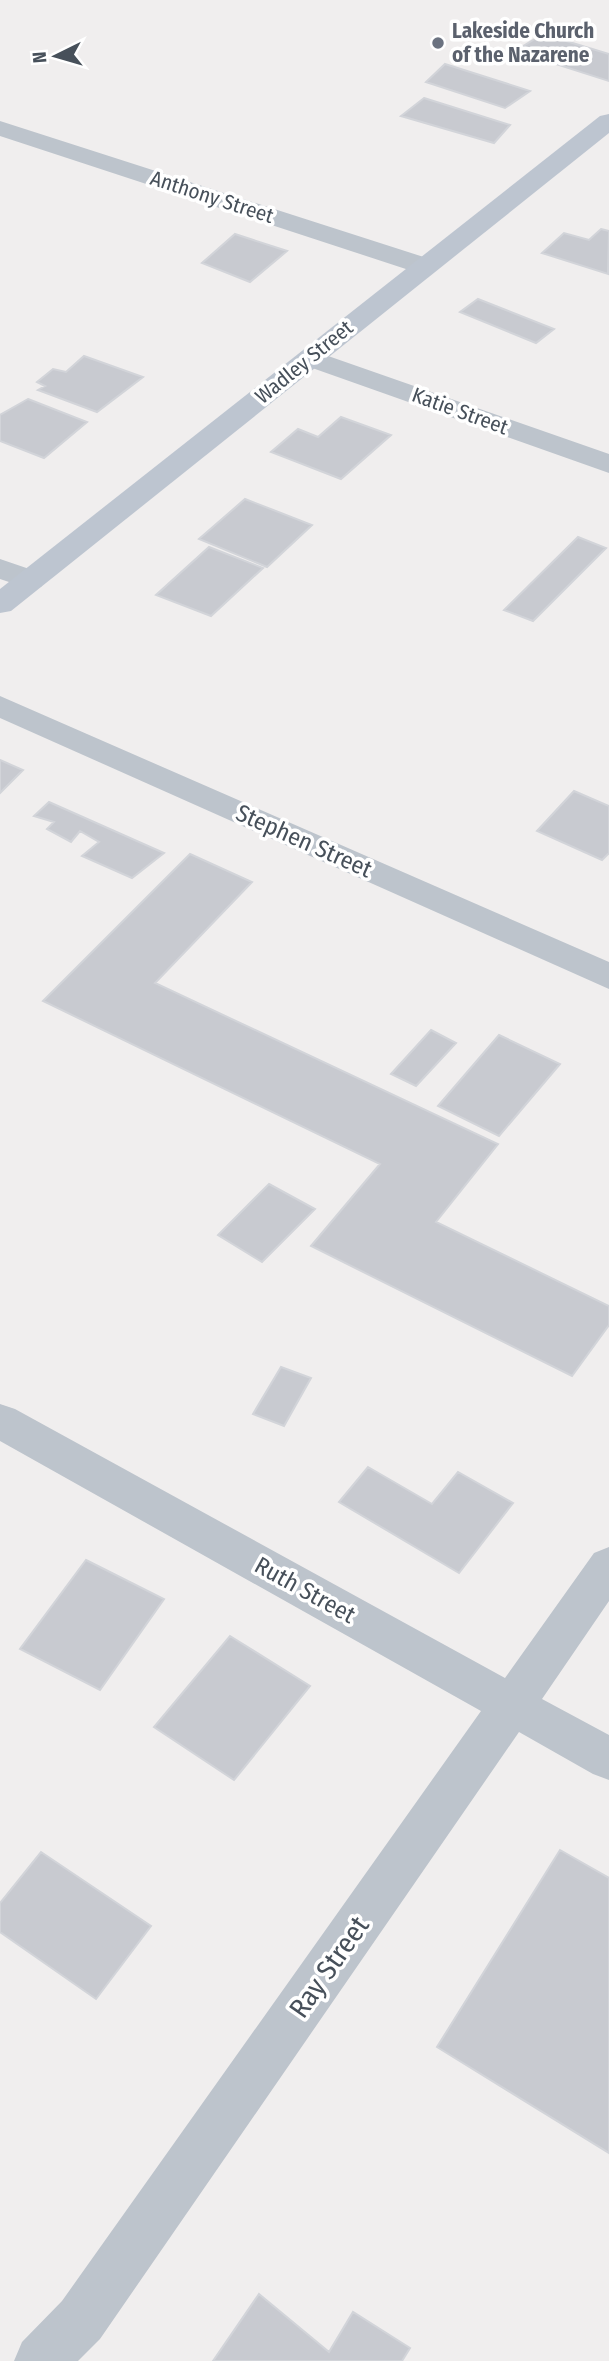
<svg xmlns="http://www.w3.org/2000/svg" width="609" height="2361" font-family="'Fira Sans Condensed',sans-serif">
  <style>
    .building { fill: #c8cad0; stroke: #d2d4d9; stroke-width: 2 }
    .lines { fill: none; stroke-linecap: round; stroke-linejoin: round }
    .street { fill: #bdc4cc; fill-rule: evenodd }
    .secondary { fill: #bdc5d0; fill-rule: evenodd }
    .worship-dot { fill: #6b7280; stroke: #fff; stroke-width: 2.5 }
    .labels { text-anchor: middle; dominant-baseline: central; stroke-width: 7; stroke-linejoin: round; paint-order: stroke }
    .far-worship-label { font-size: 21px; font-weight: bold; fill: #5b616d; stroke: #fff; text-anchor: start }
    .far-street-label { font-size: 21px; fill: #47505a; stroke: #fff }
    .street-label { font-size: 24px; fill: #47505a; stroke: #fff }
    .near-street-label { font-size: 28px; fill: #47505a; stroke: #fff }
  </style>
  <rect width="100%" height="100%" fill="#f0eeee"/>
  <path class="building" d="M 543,34 L 609,54 L 609,81 L 515,51 Z
    M 445,64 L 530,91 L 505,108 L 426,82 Z
    M 424,98 L 510,125 L 494,143 L 401,116 Z
    M 601,229 L 609,231 L 608,274 L 542,253 L 564,233 L 589,240 Z
    M 235,234 L 287,251 L 250,282 L 202,263 Z
    M 478,299 L 554,329 L 536,343 L 460,312 Z
    M 84,356 L 143,377 L 97,412 L 38,390 L 45,386 L 37,382 L 53,369 L 66,372 Z
    M 28,399 L 87,422 L 44,458 L 0,441 L 0,415 Z
    M 341,417 L 391,435 L 341,479 L 271,452 L 298,429 L 318,437 Z
    M 245,499 L 312,525 L 267,567 L 199,539 Z
    M 578,537 L 606,548 L 533,621 L 504,610 Z
    M 209,547 L 263,568 L 211,616 L 156,595 Z
    M 0,760 L 23,770 L 0,793 Z
    M 574,791 L 609,806 L 609,853 L 602,860 L 537,831 Z
    M 49,802 L 164,853 L 132,878 L 82,856 L 99,842 L 80,831 L 71,842 L 47,829 L 54,822 L 34,816 Z
    M 190,854 L 252,882 L 155,983 L 498,1144 L 436,1222 L 609,1306 L 609,1325 L 572,1376 L 311,1246 L 380,1164 L 43,1001 Z
    M 431,1030 L 456,1043 L 416,1086 L 391,1074 Z
    M 499,1035 L 560,1064 L 499,1136 L 438,1106 Z
    M 269,1184 L 315,1209 L 262,1262 L 218,1235 Z
    M 281,1367 L 311,1378 L 284,1426 L 253,1414 Z
    M 368,1467 L 432,1504 L 458,1472 L 513,1503 L 459,1573 L 339,1502 Z
    M 86,1560 L 164,1599 L 100,1690 L 20,1649 Z
    M 230,1636 L 310,1686 L 234,1780 L 154,1727 Z
    M 560,1850 L 609,1878 L 609,2153 L 437,2047 Z
    M 41,1852 L 151,1926 L 96,1999 L 0,1932 L 0,1903 Z
    M 259,2294 L 329,2352 L 353,2312 L 410,2348 L 402,2361 L 213,2361 Z"/>
  <g class="lines">
    <path class="street" d="M 0,121 L 433,260 L 437,266 L 433,272 L 424,274 L 415,272 L 0,136 Z
      M 311,350 L 609,454 L 609,473 L 301,364 L 297,358 L 301,352 Z
      M 0,559 L 41,573 L 45,580 L 41,587 L 30,589 L 0,579 Z
      M 0,696 L 609,962 L 609,989 L 0,718 Z
      M 0,1404 L 15,1409 L 505,1678 L 594,1553 L 609,1547 L 609,1601 L 542,1699 L 609,1735 L 609,1780 L 593,1774 L 519,1732 L 100,2339 L 78,2361 L 14,2361 L 22,2342 L 62,2301 L 481,1711 L 0,1441 Z"/>
    <path class="secondary" d="M 609,114 L 609,133 L 11,611 L 0,613 L 0,589 L 600,116 Z"/>
  </g>
  <circle class="worship-dot" cx="438" cy="43" r="7"/>
  <g class="labels">
    <g class="far-worship-label">
      <text x="452" y="31">Lakeside Church<tspan x="452" dy="24">of the Nazarene</tspan></text>
    </g>
    <g class="far-street-label">
      <text transform="translate(212 197) rotate(18)">Anthony Street</text>
      <text transform="translate(304 362) rotate(-39)">Wadley Street</text>
      <text transform="translate(460 411) rotate(20)">Katie Street</text>
    </g>
    <g class="street-label">
      <text transform="translate(304 841) rotate(24)">Stephen Street</text>
      <text transform="translate(305 1590) rotate(29)">Ruth Street</text>
    </g>
    <g class="near-street-label">
      <text transform="translate(329 1967) rotate(-55)">Ray Street</text>
    </g>
  </g>
  <g transform="translate(56 56) rotate(265)" stroke="#ffffff" stroke-width="5" paint-order="stroke">
  <path d="M0-5L12 26L0 18L-12 26Z" fill="#47505a"/>
  <text y="-10" font-size="19" font-weight="bold" text-anchor="middle" fill="#47505a">N</text>
  </g>
</svg>
